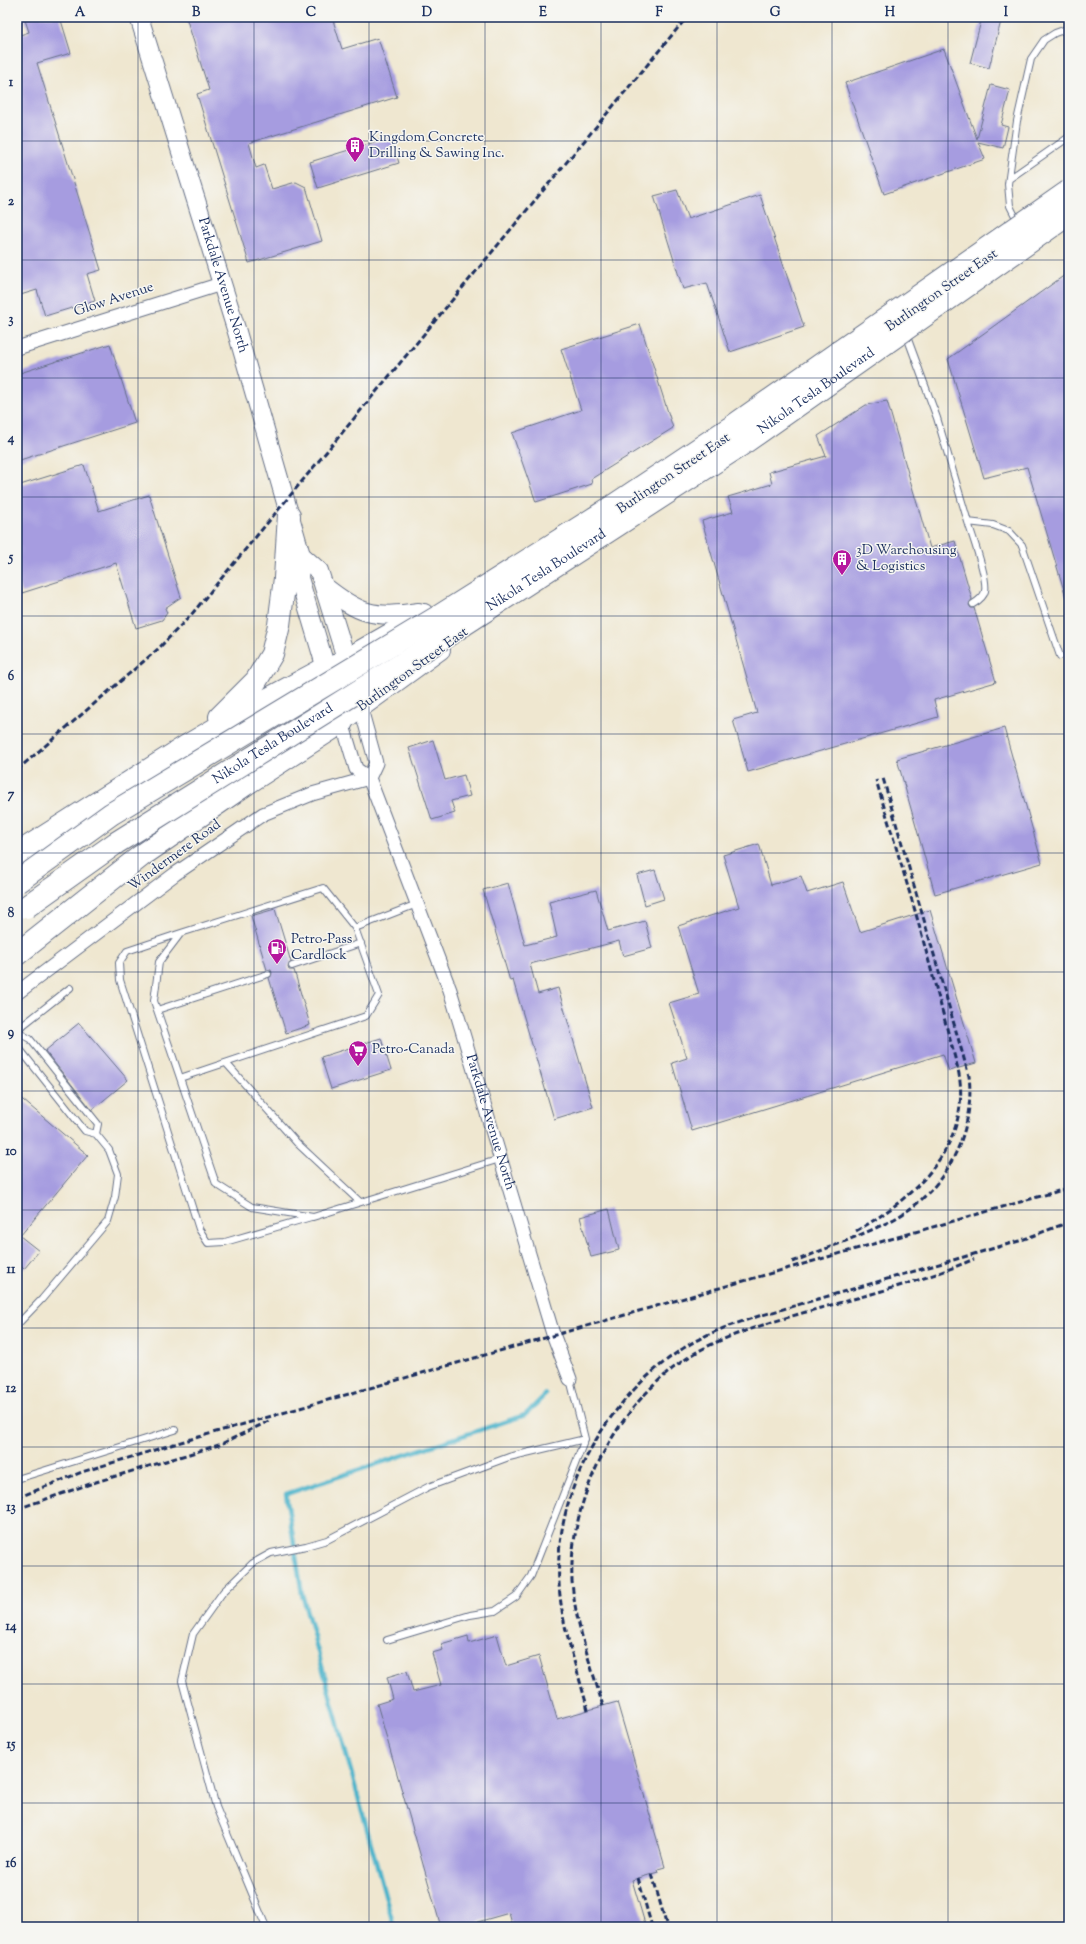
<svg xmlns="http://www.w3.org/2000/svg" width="1086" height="1944" font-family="'Sorts Mill Goudy',serif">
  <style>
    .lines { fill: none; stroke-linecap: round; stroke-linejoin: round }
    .stream { stroke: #4cb4cb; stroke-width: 4.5 }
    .building { fill: #a69ce0 }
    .service-casing { stroke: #656f86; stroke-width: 8 }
    .minor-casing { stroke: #656f86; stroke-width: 15 }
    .secondary-casing { stroke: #656f86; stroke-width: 20 }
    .motorway-casing { stroke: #656f86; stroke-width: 24 }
    .service { stroke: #fff; stroke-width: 6 }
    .minor { stroke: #fff; stroke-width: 13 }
    .secondary { stroke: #fff; stroke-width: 18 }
    .motorway { stroke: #fff; stroke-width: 22 }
    .rail { stroke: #1b2f5e; stroke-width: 3; stroke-dasharray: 6 3; stroke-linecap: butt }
    .motorway-bridge-casing { stroke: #656f86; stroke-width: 24; stroke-linecap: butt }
    .motorway-bridge { stroke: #fff; stroke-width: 22 }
    .grid { fill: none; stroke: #1b2f5e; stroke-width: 1; stroke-opacity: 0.55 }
    .labels { text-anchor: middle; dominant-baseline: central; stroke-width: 3; stroke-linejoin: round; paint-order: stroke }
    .poi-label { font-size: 14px; fill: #1b2f5e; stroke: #f6f6f2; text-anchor: start }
    .street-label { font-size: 14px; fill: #1b2f5e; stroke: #f6f6f2 }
    .neatline { fill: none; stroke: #1b2f5e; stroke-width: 1.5 }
    .grid-label { font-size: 13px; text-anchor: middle; font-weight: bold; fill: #1b2f5e }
  </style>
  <rect width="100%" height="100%" fill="#f6f6f2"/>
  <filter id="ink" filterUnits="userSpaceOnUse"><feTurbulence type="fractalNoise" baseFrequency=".025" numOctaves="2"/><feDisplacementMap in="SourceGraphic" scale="8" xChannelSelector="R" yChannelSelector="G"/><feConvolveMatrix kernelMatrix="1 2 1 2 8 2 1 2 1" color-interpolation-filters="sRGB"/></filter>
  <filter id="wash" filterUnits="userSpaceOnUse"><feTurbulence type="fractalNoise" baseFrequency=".012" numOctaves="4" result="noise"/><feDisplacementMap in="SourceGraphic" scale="16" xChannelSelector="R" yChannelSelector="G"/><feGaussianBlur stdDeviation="0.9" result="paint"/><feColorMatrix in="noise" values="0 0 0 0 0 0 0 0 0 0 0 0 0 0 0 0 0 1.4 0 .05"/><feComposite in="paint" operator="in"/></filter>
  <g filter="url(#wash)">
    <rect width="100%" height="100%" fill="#efe7d0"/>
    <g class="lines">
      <path class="stream" d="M 394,1927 L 302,1594 L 286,1494 L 525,1415 L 546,1394"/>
    </g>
    <g id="blocks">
      <path class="building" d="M 24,17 L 60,17 L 71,53 L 37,63 L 101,270 L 87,274 L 95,301 L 45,316 L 37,290 L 17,296 L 17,36 L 29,32 Z
        M 186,17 L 332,17 L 342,49 L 378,38 L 397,97 L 249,143 L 256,168 L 264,165 L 272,189 L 296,182 L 306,187 L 322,241 L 249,263 L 197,94 L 209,90 Z
        M 982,17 L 1002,17 L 989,68 L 970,63 Z
        M 944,49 L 977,139 L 991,85 L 1010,90 L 1001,125 L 1008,127 L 1003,148 L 978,142 L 985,159 L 884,194 L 845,83 Z
        M 391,137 L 399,163 L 318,188 L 310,162 Z
        M 677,190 L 688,219 L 760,195 L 804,327 L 730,352 L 707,283 L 683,289 L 654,196 Z
        M 1069,272 L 1069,596 L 1066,597 L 1027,467 L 984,478 L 948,359 Z
        M 640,324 L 673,428 L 591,479 L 592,484 L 536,502 L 512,433 L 581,410 L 561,349 Z
        M 110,344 L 135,423 L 17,461 L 17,374 Z
        M 887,401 L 930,548 L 955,541 L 972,599 L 969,605 L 971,608 L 974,608 L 996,682 L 934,700 L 938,717 L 748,772 L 733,720 L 757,713 L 702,521 L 733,512 L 728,497 L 772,484 L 769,472 L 826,456 L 818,436 L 866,405 Z
        M 84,465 L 99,511 L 149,495 L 181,597 L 165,608 L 167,613 L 162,620 L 136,628 L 116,563 L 22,593 L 17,577 L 17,486 Z
        M 1004,728 L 1042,863 L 935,894 L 897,759 Z
        M 433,740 L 445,780 L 464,775 L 470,796 L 451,801 L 455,813 L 432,820 L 409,748 Z
        M 759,844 L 771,885 L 801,876 L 807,893 L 843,882 L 860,932 L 930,910 L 976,1063 L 949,1071 L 943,1054 L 692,1131 L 672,1063 L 687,1058 L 669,1003 L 699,994 L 678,926 L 739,907 L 723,855 Z
        M 655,870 L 664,899 L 645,905 L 637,875 Z
        M 508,883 L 525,945 L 557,937 L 549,902 L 596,890 L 608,931 L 645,921 L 652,948 L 623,956 L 619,941 L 530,964 L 538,994 L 558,988 L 593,1107 L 554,1119 L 513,980 L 510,981 L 483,890 Z
        M 275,909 L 291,962 L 288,967 L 289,970 L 294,970 L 310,1025 L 286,1033 L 269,978 L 272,973 L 271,970 L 267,970 L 251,916 Z
        M 79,1023 L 128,1080 L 92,1110 L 45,1051 Z
        M 381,1038 L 391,1070 L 331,1089 L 321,1057 Z
        M 17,1095 L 88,1155 L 20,1236 L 39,1251 L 24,1269 L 17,1263 Z
        M 609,1209 L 619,1250 L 591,1257 L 580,1217 Z
        M 497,1635 L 506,1666 L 539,1656 L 557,1719 L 617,1702 L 665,1867 L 658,1869 L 659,1872 L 632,1880 L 646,1927 L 513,1927 L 509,1913 L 460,1927 L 441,1927 L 377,1704 L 393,1699 L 387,1677 L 407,1671 L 413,1692 L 441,1685 L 432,1653 L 443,1650 L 441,1644 L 468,1636 L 469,1643 Z"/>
    </g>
  </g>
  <g filter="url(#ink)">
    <use href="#blocks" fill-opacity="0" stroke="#656f86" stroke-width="1"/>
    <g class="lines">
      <g class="service-casing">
        <path id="service" d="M 1009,179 L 1069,137
          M 1018,222 L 1010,206 L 1008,184 L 1017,121 L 1031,59 L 1044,40 L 1055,33 L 1069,28
          M 906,334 L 937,418 L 968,522 L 993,525 L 1009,531 L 1022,545 L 1060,656
          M 968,522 C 972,536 988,578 985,591 C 984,597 978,601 973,604
          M 417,904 L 355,928 L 323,888 L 181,933 L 159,962 L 154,1001 L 216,1184 L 252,1207 L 313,1217 L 500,1159
          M 181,933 L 127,951 L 119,963 L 120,980 L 199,1229 L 208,1243 L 225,1242 L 311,1217
          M 292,966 L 361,943
          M 157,1010 L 268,974
          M 17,1030 L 70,988
          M 17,1032 L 30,1039 L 98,1124 L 96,1134
          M 17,1039 L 19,1048 L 85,1131 L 96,1134 L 109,1150 L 118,1174 L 115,1197 L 108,1221 L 42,1299 L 17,1325
          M 226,1063 L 297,1143 L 360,1202
          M 180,1078 L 366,1016 L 379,995 L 355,928
          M 17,1479 L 175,1430
          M 387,1640 L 470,1615 L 495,1611 L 516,1597 L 531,1576 L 585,1439 L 570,1379
          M 266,1927 L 216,1807 L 182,1681 L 193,1634 L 223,1592 L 253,1563 L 271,1553 L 306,1546 L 327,1540 L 428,1487 L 509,1457 L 585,1439"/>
      </g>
      <g class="minor-casing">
        <g id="minor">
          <path d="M 17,348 L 221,284"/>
          <path d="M 361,709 L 376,763 L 369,778"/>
          <path id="s1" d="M 342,722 L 356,769 L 369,778 L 450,990 L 553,1334 L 570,1379"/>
          <path d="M 17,993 L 175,874 L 263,814 L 312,794 L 369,778"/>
        </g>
      </g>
      <g class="secondary-casing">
        <g id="secondary">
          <path id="s2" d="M 139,17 L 237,332 L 301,555 L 299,578 L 330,682"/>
          <path d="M 301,555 L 319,571 L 349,668"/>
          <path d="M 324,586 C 359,614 374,619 419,612"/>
          <path d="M 335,664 L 424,613"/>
          <path d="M 342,722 L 441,650"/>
        </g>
      </g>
      <g class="motorway-casing">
        <path id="motorway" d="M 317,715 C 332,697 345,682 346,657
          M 220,717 L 256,681 L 272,654 L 279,625 L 285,578 L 289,515
          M 17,854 L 185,747 L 246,711 L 326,668
          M 17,954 L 141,856 L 246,784 L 342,722"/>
      </g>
      <use href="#service" class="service"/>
      <use href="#minor" class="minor"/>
      <use href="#secondary" class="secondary"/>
      <use href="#motorway" class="motorway"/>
      <path class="rail" d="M 17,770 L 158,649 L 191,615 L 687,17
        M 856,1231 C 915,1198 974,1143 958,1069 L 916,914 L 876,780
        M 792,1262 C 809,1256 824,1249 841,1243 C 863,1233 887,1225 907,1211 C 950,1181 975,1128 969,1076 L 883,778
        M 17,1498 L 82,1472 L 174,1444 L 1069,1188
        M 17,1509 L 96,1482 L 219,1445 L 271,1420
        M 603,1706 C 591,1665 575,1623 572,1581 C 568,1487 631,1378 719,1341 C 802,1307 892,1295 974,1259
        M 588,1710 C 577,1668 561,1626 559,1583 C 553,1489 609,1395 687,1346 C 709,1332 734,1324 759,1316 L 1019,1241 L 1069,1222
        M 652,1874 L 667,1927
        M 638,1878 L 652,1927"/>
      <g class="motorway-bridge-casing">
        <g id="motorway-bridge">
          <path d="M 17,882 L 111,814 L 441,615 L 604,512 L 730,428 L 1069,191"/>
          <path id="s3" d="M 26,907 L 116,843 L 440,640 L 741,445 L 1069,214"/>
        </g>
      </g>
      <use href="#motorway-bridge" class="motorway-bridge"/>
    </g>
  </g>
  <path class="grid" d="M 138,17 L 138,1927M 254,17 L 254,1927M 369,17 L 369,1927M 485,17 L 485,1927M 601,17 L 601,1927M 717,17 L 717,1927M 832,17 L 832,1927M 948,17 L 948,1927M 17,141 L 1069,141M 17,260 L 1069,260M 17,378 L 1069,378M 17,497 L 1069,497M 17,616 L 1069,616M 17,734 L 1069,734M 17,853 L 1069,853M 17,972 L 1069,972M 17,1091 L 1069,1091M 17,1210 L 1069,1210M 17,1328 L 1069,1328M 17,1447 L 1069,1447M 17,1566 L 1069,1566M 17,1684 L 1069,1684M 17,1803 L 1069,1803"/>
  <defs>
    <g id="building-pin" transform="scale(1)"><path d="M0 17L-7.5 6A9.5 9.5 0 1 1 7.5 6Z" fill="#b5179e" stroke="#f6f6f2"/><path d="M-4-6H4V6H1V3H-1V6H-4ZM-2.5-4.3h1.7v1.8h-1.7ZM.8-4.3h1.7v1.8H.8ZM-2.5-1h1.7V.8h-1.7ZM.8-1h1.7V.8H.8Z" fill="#fff"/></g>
    <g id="fuel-pin" transform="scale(1)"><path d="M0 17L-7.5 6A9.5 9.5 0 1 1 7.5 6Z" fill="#b5179e" stroke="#f6f6f2"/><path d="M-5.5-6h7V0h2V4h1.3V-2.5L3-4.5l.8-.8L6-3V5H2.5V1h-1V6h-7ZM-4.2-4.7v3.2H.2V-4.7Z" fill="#fff"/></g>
    <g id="supermarket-pin" transform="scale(1)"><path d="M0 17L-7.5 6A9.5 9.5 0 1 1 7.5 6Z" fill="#b5179e" stroke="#f6f6f2"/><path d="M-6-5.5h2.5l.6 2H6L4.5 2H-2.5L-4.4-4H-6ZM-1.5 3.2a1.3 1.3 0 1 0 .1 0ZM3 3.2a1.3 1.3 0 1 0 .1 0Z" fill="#fff"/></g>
  </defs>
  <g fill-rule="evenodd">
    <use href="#building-pin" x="355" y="146"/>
    <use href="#building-pin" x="842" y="559"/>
    <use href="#fuel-pin" x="277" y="948"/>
    <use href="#supermarket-pin" x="358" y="1050"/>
  </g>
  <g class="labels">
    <g class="poi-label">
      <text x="369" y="138">Kingdom Concrete<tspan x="369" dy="16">Drilling &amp; Sawing Inc.</tspan></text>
      <text x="856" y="551">3D Warehousing<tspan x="856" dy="16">&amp; Logistics</tspan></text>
      <text x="291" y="940">Petro-Pass<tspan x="291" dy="16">Cardlock</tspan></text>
      <text x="372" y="1050">Petro-Canada</text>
    </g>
    <g class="street-label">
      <text stroke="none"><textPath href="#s2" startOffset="281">Parkdale Avenue North</textPath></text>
      <text transform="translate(942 291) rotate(-35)">Burlington Street East</text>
      <text transform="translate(114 300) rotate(-18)">Glow Avenue</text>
      <text stroke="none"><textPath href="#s3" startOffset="944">Nikola Tesla Boulevard</textPath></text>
      <text transform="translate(674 474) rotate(-34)">Burlington Street East</text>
      <text stroke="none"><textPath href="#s3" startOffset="620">Nikola Tesla Boulevard</textPath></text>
      <text transform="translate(413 670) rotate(-36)">Burlington Street East</text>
      <text stroke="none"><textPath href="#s3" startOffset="296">Nikola Tesla Boulevard</textPath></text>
      <text transform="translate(175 856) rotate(-36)">Windermere Road</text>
      <text stroke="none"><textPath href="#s1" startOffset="430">Parkdale Avenue North</textPath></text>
    </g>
  </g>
  <rect width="1086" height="1944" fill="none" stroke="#f6f6f2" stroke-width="44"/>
  <rect x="22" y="22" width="1042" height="1900" class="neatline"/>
  <g class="grid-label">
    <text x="80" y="16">A</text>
    <text x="196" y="16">B</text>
    <text x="311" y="16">C</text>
    <text x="427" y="16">D</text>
    <text x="543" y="16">E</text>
    <text x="659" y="16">F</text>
    <text x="775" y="16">G</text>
    <text x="890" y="16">H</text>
    <text x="1006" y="16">I</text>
    <text x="11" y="86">1</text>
    <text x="11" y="205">2</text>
    <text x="11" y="323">3</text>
    <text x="11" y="442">4</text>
    <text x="11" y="561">5</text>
    <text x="11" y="680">6</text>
    <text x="11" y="798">7</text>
    <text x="11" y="917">8</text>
    <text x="11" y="1036">9</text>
    <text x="11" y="1155">10</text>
    <text x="11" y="1273">11</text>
    <text x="11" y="1392">12</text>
    <text x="11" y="1511">13</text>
    <text x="11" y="1630">14</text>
    <text x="11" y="1748">15</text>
    <text x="11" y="1867">16</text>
  </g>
</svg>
